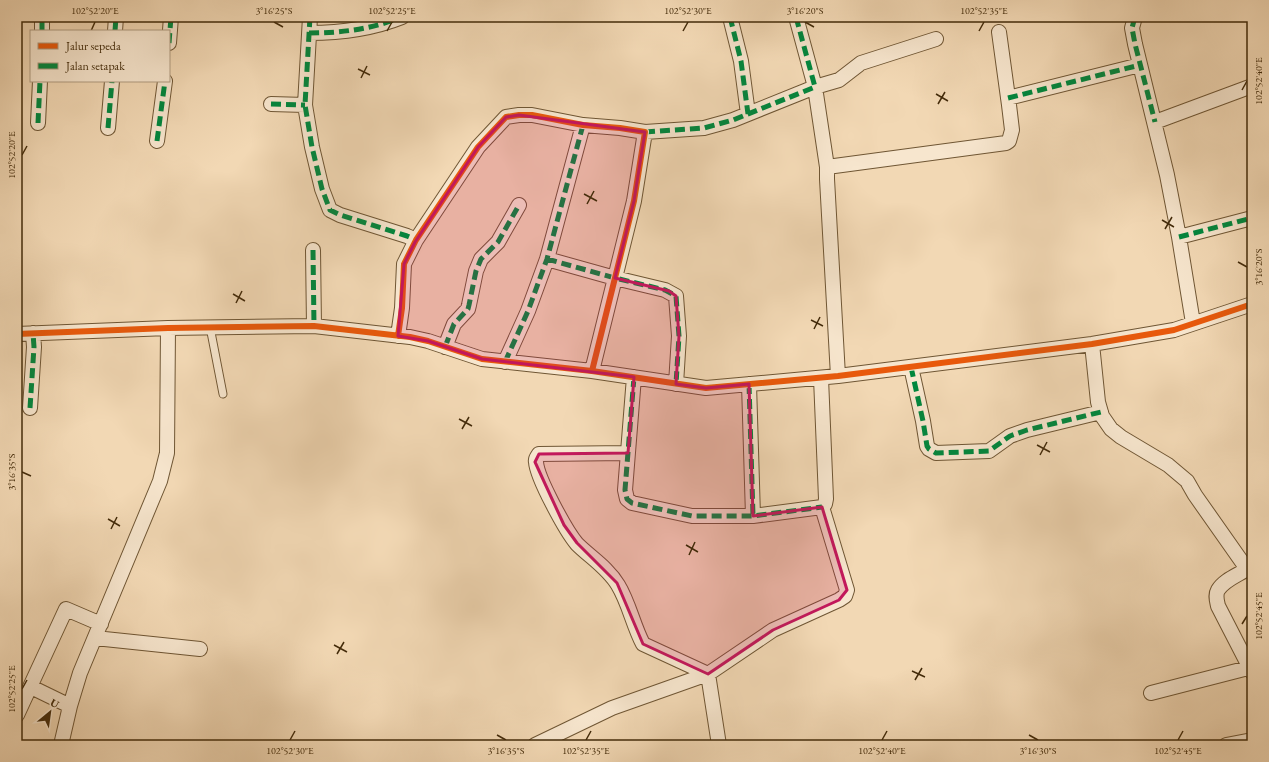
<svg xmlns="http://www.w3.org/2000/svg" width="1269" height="762" font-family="'EB Garamond',serif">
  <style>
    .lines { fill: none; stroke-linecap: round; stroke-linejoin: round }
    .lane-casing { stroke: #6f5634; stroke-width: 9 }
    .street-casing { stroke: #6f5634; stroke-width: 16 }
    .lane { stroke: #f7e6ce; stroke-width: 7 }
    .street { stroke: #f7e6ce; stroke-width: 14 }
    .quiet { stroke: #00873e; stroke-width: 5; stroke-dasharray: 10 5; stroke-linecap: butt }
    .cycleway-casing { stroke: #f7e6ce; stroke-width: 8 }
    .cycleway { stroke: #e8590c; stroke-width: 6 }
    .marked { fill: #c2185b; fill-opacity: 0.2; stroke: #c2185b; stroke-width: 3; stroke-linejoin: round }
    .ticks { fill: none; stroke: #432b0a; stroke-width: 1.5 }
    .neatline { fill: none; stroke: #432b0a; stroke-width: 1.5 }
    .ticks-label { font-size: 10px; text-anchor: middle; fill: #432b0a }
  </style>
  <rect width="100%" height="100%" fill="#f2d8b4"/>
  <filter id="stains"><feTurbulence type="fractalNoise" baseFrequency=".005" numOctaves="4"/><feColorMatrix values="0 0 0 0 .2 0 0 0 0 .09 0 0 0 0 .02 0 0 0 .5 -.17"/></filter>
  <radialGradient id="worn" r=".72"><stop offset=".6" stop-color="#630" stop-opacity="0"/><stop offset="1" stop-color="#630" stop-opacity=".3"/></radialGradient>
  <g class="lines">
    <g class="lane-casing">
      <path id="lane" d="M 210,327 L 223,394"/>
    </g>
    <g class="street-casing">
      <path id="street" d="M 310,17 L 305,105 L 312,147 L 322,189 L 330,210 L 340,215 L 407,236 L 416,240
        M 730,17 L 741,61 L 748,114
        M 1135,17 L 1132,28 L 1135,44 L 1167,175 L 1179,237 L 1193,323
        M 42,31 L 42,17
        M 115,31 L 116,17
        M 309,33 C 342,33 372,29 402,17
        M 169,43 L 171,17
        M 1008,98 L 1140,65
        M 271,104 L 305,105
        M 1155,122 L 1252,86
        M 38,123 L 40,81
        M 108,128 L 112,81
        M 645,132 L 704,128 L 733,120 L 815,87 L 796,17
        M 157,141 L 165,81
        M 827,167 L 815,87 L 839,80 L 861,63 L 936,39
        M 1179,237 L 1252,218
        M 313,250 L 314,326
        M 547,259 L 615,278 L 665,290 L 676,296 L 679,336 L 676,384
        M 17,334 L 168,328 L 314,326 L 410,337 L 428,341 L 482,359 L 592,371 L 706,388 L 838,376 L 1092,344 L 1174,330 L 1252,304
        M 398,336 L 402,308 L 404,264 L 416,240 L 478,147 L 506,117 L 519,115 L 532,115 L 583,125 L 620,128 L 645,132 L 634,201 L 592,371
        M 1092,344 L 1098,402 L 1102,416 L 1111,429 L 1121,437 L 1168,465 L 1187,481 L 1195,495 L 1247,569 C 1238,575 1224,580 1218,590 C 1215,595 1217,601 1218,606 L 1252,672
        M 445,347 L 454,324 L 468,309 L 469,305 L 476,271 L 481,259 L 498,242 L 519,205
        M 505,362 L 528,311 L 547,259 L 583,125
        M 911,367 L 923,421 L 927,446 L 929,449 L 936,453 L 989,451 L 1010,436 L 1027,430 L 1101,412
        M 838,376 L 827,179 L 827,167 L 1006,143 L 1009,141 L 1012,130 L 1009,105 L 999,32
        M 634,377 L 625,490 L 627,499 L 632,503 L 692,516 L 753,516 L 822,507
        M 749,384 L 753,516
        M 30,408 L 34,347 L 33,333
        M 628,453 L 539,454 C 537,457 535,459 536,462 C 537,478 566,531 577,544 C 590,557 608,568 618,585 C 629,603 633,625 643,644 L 708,674
        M 95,638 L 200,649
        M 31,687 L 70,706
        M 1151,693 L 1252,667
        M 17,715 L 66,609 L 101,624
        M 61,745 L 70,706 L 80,673 L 160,481 L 167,453 L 168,328
        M 535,745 L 612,708 L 708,674
        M 719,745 L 708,674 L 773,630 L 839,600 L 845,596 L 847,590 L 822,507 L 825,504 L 826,499 L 821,378
        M 1226,745 L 1252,740"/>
    </g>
    <use href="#lane" class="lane"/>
    <use href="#street" class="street"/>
    <path class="quiet" d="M 310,17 L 305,105 L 312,147 L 322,189 L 330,210 L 340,215 L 407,236 L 416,240
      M 730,17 L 741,61 L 748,114
      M 1135,17 L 1132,28 L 1135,44 L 1155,122
      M 42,31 L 42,17
      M 115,31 L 116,17
      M 309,33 C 342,33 372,29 402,17
      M 169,43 L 171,17
      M 1008,98 L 1140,65
      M 271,104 L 305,105
      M 38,123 L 40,81
      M 108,128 L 112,81
      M 645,132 L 704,128 L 733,120 L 815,87 L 796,17
      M 157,141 L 165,81
      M 1179,237 L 1252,218
      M 313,250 L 314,326
      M 547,259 L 615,278 L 665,290 L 676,296 L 679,336 L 676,384
      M 445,347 L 454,324 L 468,309 L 469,305 L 476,271 L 481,259 L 498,242 L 519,205
      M 505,362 L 528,311 L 547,259 L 583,125
      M 911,367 L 923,421 L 927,446 L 929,449 L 936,453 L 989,451 L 1010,436 L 1027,430 L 1101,412
      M 634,377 L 625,490 L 627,499 L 632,503 L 692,516 L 753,516 L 822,507
      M 749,384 L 753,516
      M 30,408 L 34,347 L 33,333"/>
    <g class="cycleway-casing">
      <path id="cycleway" d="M 17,334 L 168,328 L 314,326 L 410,337 L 428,341 L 482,359 L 592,371 L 706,388 L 838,376 L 1092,344 L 1174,330 L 1252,304
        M 398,336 L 402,308 L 404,264 L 416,240 L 478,147 L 506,117 L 519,115 L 532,115 L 583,125 L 620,128 L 645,132 L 634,201 L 592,371"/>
    </g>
    <use href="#cycleway" class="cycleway"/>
  </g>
  <path class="marked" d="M 519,115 L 645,132 L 634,201 L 615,278 L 669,291 L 676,296 L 679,336 L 676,384 L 706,388 L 749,384 L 753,516 L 822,507 L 847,590 L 839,600 L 773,630 L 708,674 L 643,644 L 617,583 L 577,543 L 564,525 L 535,462 L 539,454 L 628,453 L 634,377 L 482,359 L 428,341 L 398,336 L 404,264 L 415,242 L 478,147 L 506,117 Z"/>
  <path class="ticks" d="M 274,22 L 283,27M 805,22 L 814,27M 91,31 L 95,22M 387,31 L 392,22M 683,31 L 688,22M 979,31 L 984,22M 358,69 L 370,75M 361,78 L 367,66M 1242,90 L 1247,81M 936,94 L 948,101M 938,104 L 945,92M 22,155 L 27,146M 584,194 L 597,201M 587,204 L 594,191M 1162,220 L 1174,227M 1165,229 L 1172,217M 1238,262 L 1247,267M 233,294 L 245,301M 236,303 L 242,291M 811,320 L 823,326M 814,329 L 820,317M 459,419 L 472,426M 462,429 L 469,417M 1037,445 L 1050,452M 1040,455 L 1047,442M 22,472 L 31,476M 108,519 L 120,526M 111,529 L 117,517M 686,545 L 698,552M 689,555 L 695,542M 1242,624 L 1247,616M 334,645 L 347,652M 337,654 L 344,642M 912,671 L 925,677M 915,680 L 922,668M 22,689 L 27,680M 497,735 L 506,740M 1029,735 L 1038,740M 290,740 L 295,731M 586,740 L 591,731M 882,740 L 887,731M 1178,740 L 1183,731"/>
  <rect width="1269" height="762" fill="none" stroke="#f2d8b4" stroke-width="44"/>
  <rect x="30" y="30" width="140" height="52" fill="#f7e6ce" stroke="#af9b80"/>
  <rect x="38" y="43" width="20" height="6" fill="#e8590c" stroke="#af9b80"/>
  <text x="66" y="50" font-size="12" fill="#432b0a">Jalur sepeda</text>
  <rect x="38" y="63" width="20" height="6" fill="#00873e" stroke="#af9b80"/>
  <text x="66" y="70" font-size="12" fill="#432b0a">Jalan setapak</text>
  <g transform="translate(50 712) rotate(29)" stroke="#f7e6ce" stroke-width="3" paint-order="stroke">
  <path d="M0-3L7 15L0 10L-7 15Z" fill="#432b0a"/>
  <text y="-6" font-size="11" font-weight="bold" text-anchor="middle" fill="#432b0a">U</text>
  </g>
  <rect x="22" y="22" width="1225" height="718" class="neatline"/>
  <g class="ticks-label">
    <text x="95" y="14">102°52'20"E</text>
    <text x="274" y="14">3°16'25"S</text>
    <text x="392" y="14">102°52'25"E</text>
    <text x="688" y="14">102°52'30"E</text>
    <text x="805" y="14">3°16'20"S</text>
    <text x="984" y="14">102°52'35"E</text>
    <text transform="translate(1258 81) rotate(-90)" y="4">102°52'40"E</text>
    <text transform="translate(11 155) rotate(-90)" y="4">102°52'20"E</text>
    <text transform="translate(1258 267) rotate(-90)" y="4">3°16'20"S</text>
    <text transform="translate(11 472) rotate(-90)" y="4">3°16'35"S</text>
    <text transform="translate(1258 616) rotate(-90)" y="4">102°52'45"E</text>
    <text transform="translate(11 689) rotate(-90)" y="4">102°52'25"E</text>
    <text x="290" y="754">102°52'30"E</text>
    <text x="506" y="754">3°16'35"S</text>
    <text x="586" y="754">102°52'35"E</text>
    <text x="882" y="754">102°52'40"E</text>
    <text x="1038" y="754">3°16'30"S</text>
    <text x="1178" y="754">102°52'45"E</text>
  </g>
  <rect width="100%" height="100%" filter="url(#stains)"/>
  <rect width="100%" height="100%" fill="url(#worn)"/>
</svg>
